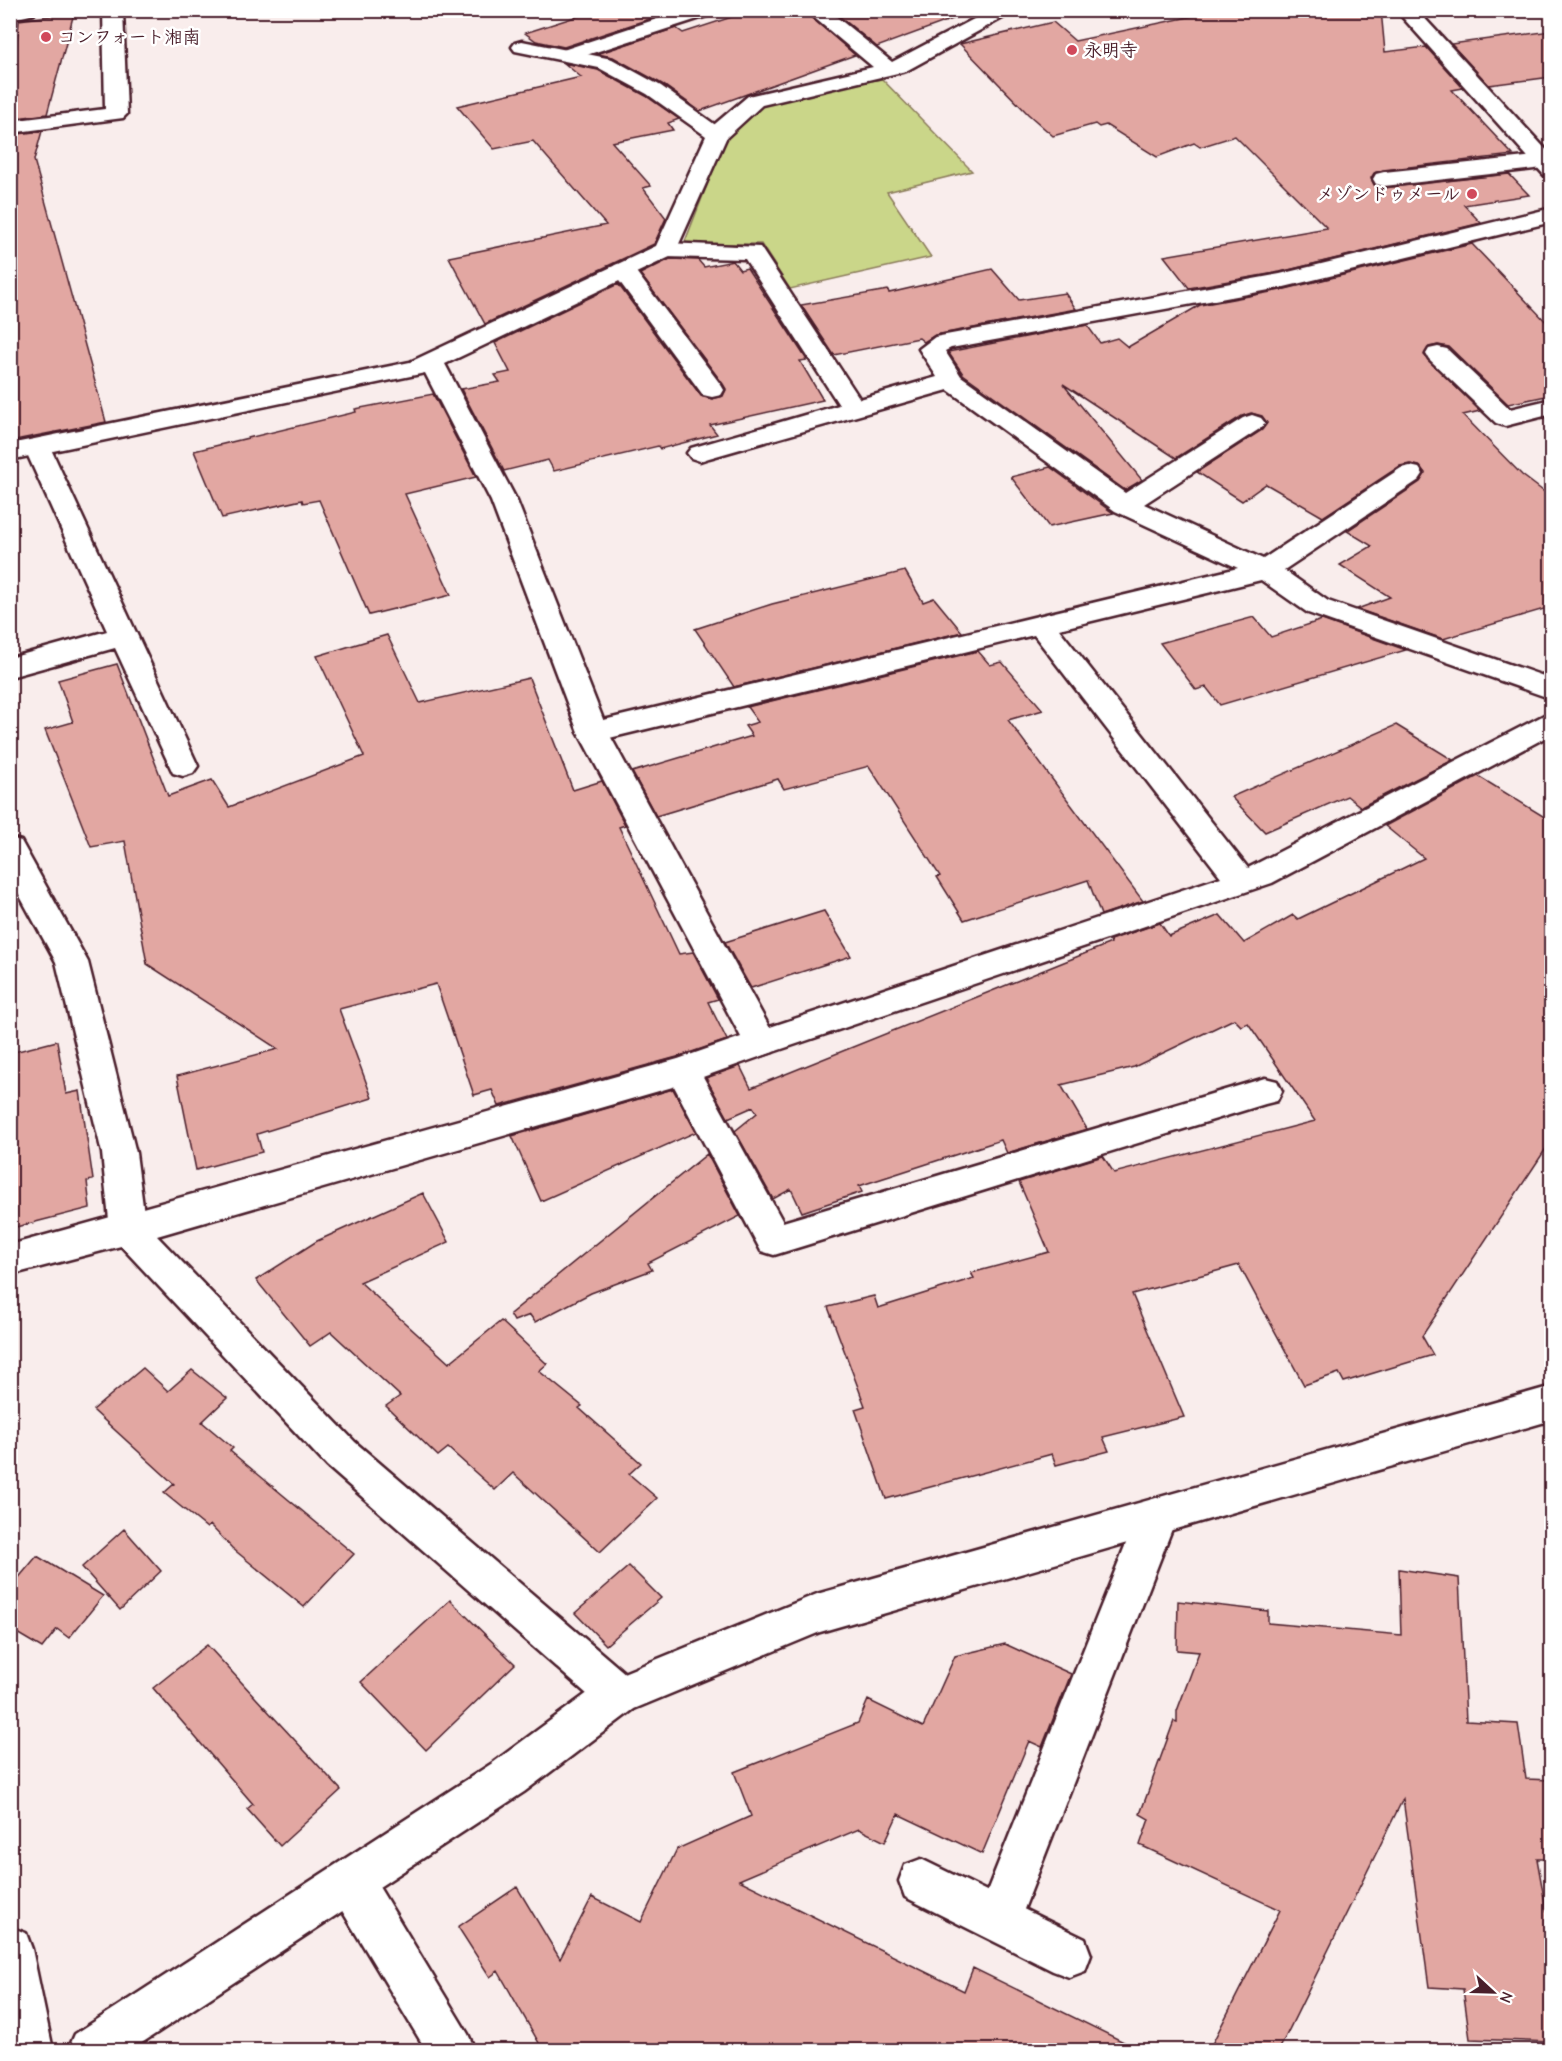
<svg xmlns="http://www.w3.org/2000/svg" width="1562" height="2061" font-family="'Comic Neue','Klee One',sans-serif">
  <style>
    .green { fill: #cad689; stroke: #8a7a5a; stroke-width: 1.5 }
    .building { fill: #e2a7a2; stroke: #4a1f2b; stroke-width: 1.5 }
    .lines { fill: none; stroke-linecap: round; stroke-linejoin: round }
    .lane-casing { stroke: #4a1f2b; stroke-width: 5 }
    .street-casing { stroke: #4a1f2b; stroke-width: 5 }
    .secondary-casing { stroke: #4a1f2b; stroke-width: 5 }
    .lane { fill: #fff; fill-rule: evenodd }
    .street { fill: #fff; fill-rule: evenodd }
    .secondary { fill: #fff; fill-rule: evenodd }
    .poi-dot { fill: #d1495b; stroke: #fff; stroke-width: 2 }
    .labels { text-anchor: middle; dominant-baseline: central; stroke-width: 5; stroke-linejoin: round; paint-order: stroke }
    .far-poi-label { font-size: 18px; font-weight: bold; fill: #4a1f2b; stroke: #fff; text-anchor: start }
  </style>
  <rect width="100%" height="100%" fill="#f9edec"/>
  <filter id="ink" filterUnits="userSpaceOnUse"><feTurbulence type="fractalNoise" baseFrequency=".0167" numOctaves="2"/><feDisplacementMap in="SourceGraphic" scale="12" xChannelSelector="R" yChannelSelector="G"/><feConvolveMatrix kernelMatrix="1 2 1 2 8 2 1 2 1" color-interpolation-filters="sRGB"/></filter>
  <g filter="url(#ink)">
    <path class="green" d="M 882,79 L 972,171 L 887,192 L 931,257 L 790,289 L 761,244 L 684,244 L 727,134 L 760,102 Z"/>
    <path class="building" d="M 597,10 L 650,10 L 658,16 L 564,47 L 536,41 L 525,33 Z
      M 753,10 L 803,10 L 855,55 L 700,111 L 662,84 L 613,57 L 597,54 L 676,28 L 683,33 Z
      M 832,10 L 960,10 L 961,16 L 877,47 Z
      M 1222,10 L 1381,10 L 1385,52 L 1426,47 L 1463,88 L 1452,90 L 1513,155 L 1383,170 L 1374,173 L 1371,178 L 1374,185 L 1384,188 L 1509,174 L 1529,195 L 1464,205 L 1481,223 L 1280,272 L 1189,288 L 1164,256 L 1327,228 L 1235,136 L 1200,147 L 1194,143 L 1157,157 L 1106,125 L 1099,127 L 1095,124 L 1053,136 L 1028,114 L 960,44 L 1053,22 L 1075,41 Z
      M 74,13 L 47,114 L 10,119 L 19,20 Z
      M 1551,31 L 1551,77 L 1489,85 L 1451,44 Z
      M 564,63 L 598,70 L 646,96 L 679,119 L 668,123 L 673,130 L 612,142 L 651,186 L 643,188 L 666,218 L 654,244 L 485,324 L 449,257 L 606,225 L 533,141 L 494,149 L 457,106 L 581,77 Z
      M 42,131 L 34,160 L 106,422 L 10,441 L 10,135 Z
      M 1472,244 L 1551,327 L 1551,395 L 1508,404 L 1449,347 L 1438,345 L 1429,347 L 1424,355 L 1480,411 L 1463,415 L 1522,475 L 1551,497 L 1551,607 L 1443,639 L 1357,609 L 1390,597 L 1340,565 L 1372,546 L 1347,531 L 1420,482 L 1425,473 L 1419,466 L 1410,464 L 1400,466 L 1323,517 L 1266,484 L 1242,501 L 1197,472 L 1262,430 L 1267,423 L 1262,416 L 1251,413 L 1242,416 L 1176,458 L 1063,384 L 1142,480 L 1125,490 L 963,374 L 948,352 L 1087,325 L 1100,343 L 1117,338 L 1128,347 L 1200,305 L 1281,290 Z
      M 670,259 L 698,260 L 704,267 L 733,261 L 740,270 L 747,268 L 807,360 L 800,361 L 823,400 L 710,425 L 717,434 L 660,449 L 658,446 L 554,471 L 548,460 L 504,471 L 461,389 L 500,382 L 495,375 L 510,372 L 495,343 L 618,284 L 701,396 L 712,399 L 723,396 L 726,389 L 723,384 L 640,274 Z
      M 992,269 L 1019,300 L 1065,293 L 1076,309 L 935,335 L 924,342 L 919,338 L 834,355 L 801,305 L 888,290 L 889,293 Z
      M 433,394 L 476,477 L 405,494 L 451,595 L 369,615 L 319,500 L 303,503 L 302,500 L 222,518 L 194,451 L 356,412 L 355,409 Z
      M 1050,467 L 1113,513 L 1049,527 L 1011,477 Z
      M 905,571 L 923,602 L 934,598 L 962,632 L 734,687 L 695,629 L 772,604 Z
      M 1254,617 L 1271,637 L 1322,620 L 1406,650 L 1220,705 L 1206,687 L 1196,690 L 1160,643 Z
      M 387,635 L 420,703 L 529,678 L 573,790 L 602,781 L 625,825 L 619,827 L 679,954 L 693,952 L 718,999 L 708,1002 L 727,1040 L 677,1057 L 499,1106 L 492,1090 L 474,1095 L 436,984 L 339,1009 L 372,1098 L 257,1134 L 262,1152 L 196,1170 L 177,1076 L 278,1049 L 147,964 L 125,841 L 91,847 L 45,730 L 73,722 L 58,680 L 117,664 L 168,796 L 212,780 L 229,807 L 364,756 L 317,656 Z
      M 978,651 L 990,665 L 1002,662 L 1043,710 L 1008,720 L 1143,901 L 1101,915 L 1088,880 L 964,920 L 937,877 L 940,876 L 869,766 L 784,789 L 778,779 L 656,816 L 632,772 L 752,736 L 745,726 L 758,722 L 747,707 Z
      M 1396,725 L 1453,760 L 1361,807 L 1347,796 L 1265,832 L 1231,797 Z
      M 1478,776 L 1551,821 L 1551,1141 L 1422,1336 L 1433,1355 L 1344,1382 L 1339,1373 L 1304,1385 L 1239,1265 L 1132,1294 L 1184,1417 L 1103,1437 L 1109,1451 L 1056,1465 L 1052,1454 L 886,1499 L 855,1409 L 865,1406 L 828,1307 L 874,1296 L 878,1308 L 974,1278 L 971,1273 L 1049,1252 L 1019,1182 L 1103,1156 L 1114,1173 L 1315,1121 L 1248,1023 L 1241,1026 L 1234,1019 L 1134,1067 L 1061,1085 L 1087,1129 L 1007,1153 L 1001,1140 L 859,1186 L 862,1192 L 802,1212 L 791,1189 L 773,1199 L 735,1131 L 757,1113 L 753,1107 L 728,1118 L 706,1078 L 740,1066 L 751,1088 L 1111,943 L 1110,940 L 1160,923 L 1169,936 L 1220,915 L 1244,943 L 1293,915 L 1298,919 L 1424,858 L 1385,826 Z
      M 824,911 L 851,956 L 751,988 L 725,942 Z
      M 57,1041 L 66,1094 L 80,1091 L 93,1180 L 87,1181 L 90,1208 L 16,1227 L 10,1183 L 10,1053 Z
      M 673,1089 L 696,1132 L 541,1201 L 512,1136 Z
      M 707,1154 L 740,1216 L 648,1263 L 652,1270 L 591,1293 L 535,1322 L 530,1315 L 514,1321 L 510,1314 Z
      M 423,1193 L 449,1242 L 360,1282 L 449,1363 L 501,1321 L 547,1364 L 539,1371 L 582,1406 L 579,1408 L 641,1463 L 629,1474 L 657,1498 L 600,1552 L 513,1473 L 495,1490 L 448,1448 L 438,1456 L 386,1406 L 400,1396 L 331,1332 L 310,1346 L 256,1280 L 317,1241 Z
      M 143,1368 L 168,1391 L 192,1370 L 227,1398 L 202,1422 L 233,1448 L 230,1451 L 354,1554 L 304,1607 L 232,1548 L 210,1525 L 207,1528 L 164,1493 L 174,1484 L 93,1410 Z
      M 124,1529 L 161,1571 L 120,1610 L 82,1567 Z
      M 37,1556 L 103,1596 L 69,1638 L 57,1629 L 42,1648 L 10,1629 L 10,1588 Z
      M 629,1566 L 661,1598 L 606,1645 L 575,1613 Z
      M 1399,1569 L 1459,1578 L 1466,1721 L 1518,1724 L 1526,1779 L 1551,1780 L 1551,1859 L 1537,1859 L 1551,1936 L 1551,2042 L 1470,2039 L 1463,1989 L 1429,1987 L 1403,1799 L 1279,2050 L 1209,2050 L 1280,1910 L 1140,1845 L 1149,1819 L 1140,1814 L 1174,1721 L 1177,1722 L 1177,1711 L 1199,1652 L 1177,1650 L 1178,1601 L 1268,1611 L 1268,1623 L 1401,1635 Z
      M 450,1600 L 515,1664 L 426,1750 L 361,1682 Z
      M 1005,1644 L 1071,1674 L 1042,1747 L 1029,1741 L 982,1854 L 898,1814 L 885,1842 L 859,1829 L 739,1880 L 964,1991 L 973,1968 L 1140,2050 L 543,2050 L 498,1971 L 490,1977 L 458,1927 L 517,1887 L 560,1959 L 592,1897 L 641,1922 L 677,1849 L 751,1816 L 734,1772 L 858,1723 L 868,1700 L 923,1727 L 955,1656 Z
      M 207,1645 L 341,1790 L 280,1846 L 247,1809 L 253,1804 L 153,1688 Z"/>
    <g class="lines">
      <g class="lane-casing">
        <path id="lane" d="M 684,10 L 716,10 L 713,14 L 574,59 L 560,59 L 557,55 L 560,51 Z
          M 805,10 L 828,10 L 892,62 L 991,10 L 1017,10 L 906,71 L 762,105 L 725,139 L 709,139 L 706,134 L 709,129 L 748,96 L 873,67 Z
          M 1545,155 L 1552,157 L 1552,167 L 1384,186 L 1376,184 L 1373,179 L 1376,174 L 1384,172 Z
          M 1552,208 L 1552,222 L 1280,288 L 951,348 L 945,351 L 961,376 L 1125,493 L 1243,418 L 1252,415 L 1261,418 L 1265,423 L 1261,428 L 1144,504 L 1263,559 L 1401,468 L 1410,466 L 1419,468 L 1423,474 L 1419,480 L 1284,570 L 1328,601 L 1552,679 L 1552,699 L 1308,613 L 1261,580 L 1059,629 L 1248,868 L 1552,711 L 1552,734 L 1272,883 L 773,1052 L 761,1056 L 749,1052 L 744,1043 L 749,1034 L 1221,877 L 1034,635 L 593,742 L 583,739 L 578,732 L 583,725 L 1238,568 L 1115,511 L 948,390 L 709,458 L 700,461 L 691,458 L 687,453 L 691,448 L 839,405 L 745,259 L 666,257 L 658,255 L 655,250 L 658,245 L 666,243 L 760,247 L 860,399 L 937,377 L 919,349 L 935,337 L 1280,274 Z
          M 623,263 L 631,265 L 721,385 L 724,390 L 721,395 L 712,397 L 703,395 L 611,270 L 615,265 Z
          M 1438,347 L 1447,349 L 1510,409 L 1552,399 L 1552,414 L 1505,426 L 1496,423 L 1429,359 L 1426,354 L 1429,349 Z
          M 37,439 L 46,442 L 50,447 L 198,766 L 193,773 L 183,776 L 173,773 L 115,648 L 10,677 L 10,658 L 107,631 L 24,447 L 28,442 Z
          M 10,838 L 21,841 L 88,962 L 136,1153 L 146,1229 L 141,1240 L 128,1244 L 115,1240 L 110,1229 L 102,1153 L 56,962 L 10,878 Z
          M 683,1058 L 695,1062 L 783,1222 L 1265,1078 L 1277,1081 L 1282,1091 L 1277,1101 L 1265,1104 L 774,1255 L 761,1251 L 666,1071 L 671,1062 Z
          M 921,1859 L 1085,1939 L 1091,1955 L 1085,1971 L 1069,1977 L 1053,1971 L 905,1897 L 899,1881 L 905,1865 Z
          M 10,1927 L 26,1933 L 32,1949 L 53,2050 L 10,2050 Z"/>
      </g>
      <g class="street-casing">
        <path id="street" d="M 10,10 L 37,10 L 34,14 L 10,20 Z
          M 103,10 L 123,10 L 127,114 L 123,118 L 10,133 L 10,121 L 105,109 Z
          M 1396,10 L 1417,10 L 1552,156 L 1552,176 L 1544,175 Z
          M 522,41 L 612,59 L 661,86 L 728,134 L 674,255 L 445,364 L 517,501 L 608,732 L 778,1043 L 773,1052 L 683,1084 L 157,1236 L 355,1442 L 634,1681 L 640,1695 L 634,1709 L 619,1715 L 604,1709 L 327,1466 L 121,1246 L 10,1275 L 10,1245 L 678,1059 L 741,1037 L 578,732 L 491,501 L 425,373 L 10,460 L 10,444 L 410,362 L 656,246 L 706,136 L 647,94 L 599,68 L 515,51 L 512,47 L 515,43 Z
          M 1157,1498 L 1171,1503 L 1177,1516 L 1014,1935 L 998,1941 L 982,1935 L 976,1919 L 1137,1516 L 1143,1503 Z
          M 351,1861 L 367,1867 L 468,2034 L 475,2050 L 426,2050 L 335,1899 L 329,1883 L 335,1867 Z"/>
      </g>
      <g class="secondary-casing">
        <path id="secondary" d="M 1552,1386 L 1552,1420 L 820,1632 L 634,1709 L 524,1792 L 131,2050 L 68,2050 L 75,2034 L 494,1762 L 604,1681 L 817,1594 Z"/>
      </g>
      <use href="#lane" class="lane"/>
      <use href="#street" class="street"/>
      <use href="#secondary" class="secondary"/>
    </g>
  </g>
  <g class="poi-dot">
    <circle cx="46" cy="37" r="6"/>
    <circle cx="1072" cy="50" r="6"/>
    <circle cx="1472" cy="194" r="6"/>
  </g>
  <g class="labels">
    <g class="far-poi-label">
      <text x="58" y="37">コンフォート湘南</text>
      <text x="1084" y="50">永明寺</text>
      <text x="1460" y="194" text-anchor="end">メゾンドゥメール</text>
    </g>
  </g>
  <rect width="1562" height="2061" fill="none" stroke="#fff" stroke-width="36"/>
  <rect x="18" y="18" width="1526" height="2025" fill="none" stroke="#4a1f2b" stroke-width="2" filter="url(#ink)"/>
  <g transform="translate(1493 1992) rotate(112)" stroke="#ffffff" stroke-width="4.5" paint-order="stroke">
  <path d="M0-4.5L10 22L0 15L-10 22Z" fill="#4a1f2b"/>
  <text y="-9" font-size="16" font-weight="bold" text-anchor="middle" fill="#4a1f2b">N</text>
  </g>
</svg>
